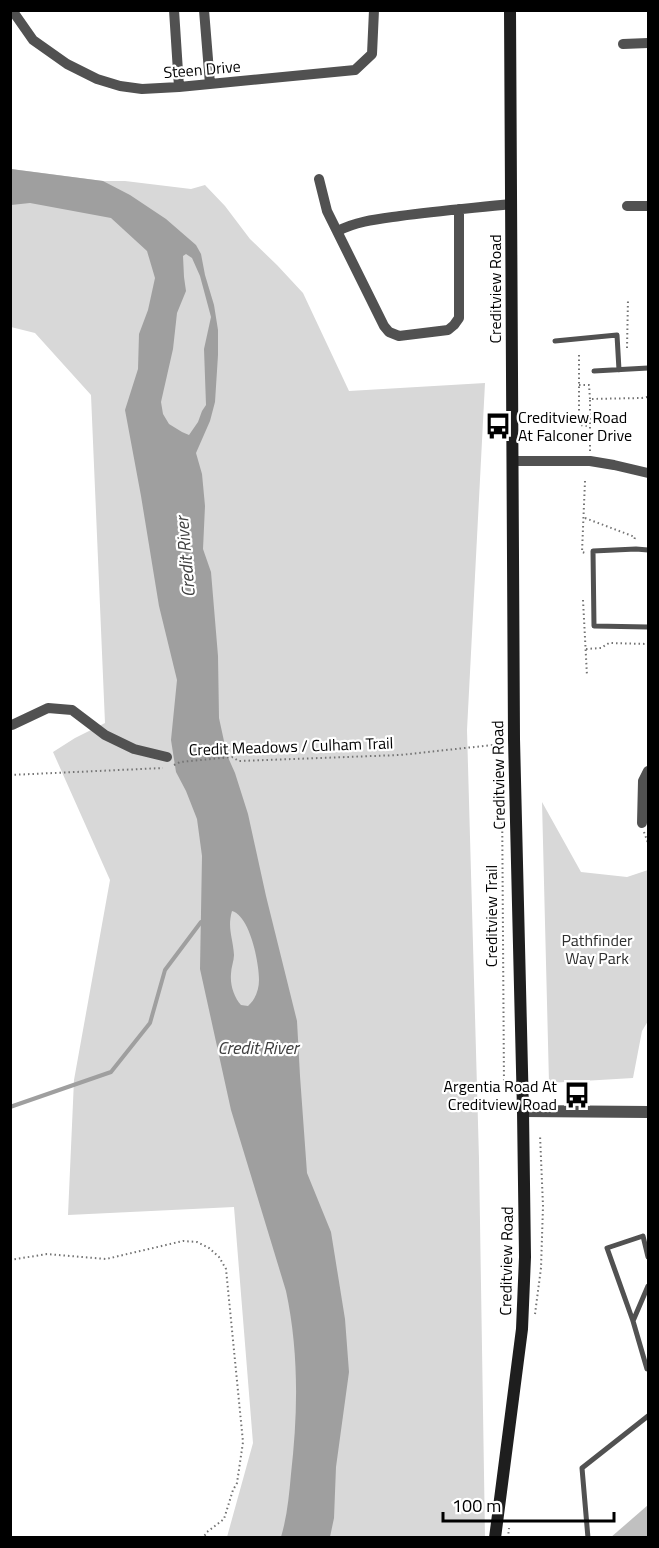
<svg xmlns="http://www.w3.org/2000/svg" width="659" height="1548" font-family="'Titillium Web',sans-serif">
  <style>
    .green { fill: #d8d8d8 }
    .water { fill: #9f9f9f; fill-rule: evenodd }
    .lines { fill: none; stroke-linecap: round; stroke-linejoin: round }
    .stream { stroke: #9f9f9f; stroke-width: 4 }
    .building { fill: #c0c0c0 }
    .path { stroke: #737373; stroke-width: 2; stroke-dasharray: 1.5 3; stroke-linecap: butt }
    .service { stroke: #515151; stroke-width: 5 }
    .minor { stroke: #515151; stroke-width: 10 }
    .tertiary { stroke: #515151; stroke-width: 12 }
    .secondary { stroke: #1e1e1e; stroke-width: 12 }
    .labels { text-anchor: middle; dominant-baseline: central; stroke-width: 4.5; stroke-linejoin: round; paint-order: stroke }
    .street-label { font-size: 16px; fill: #000; stroke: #fff }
    .poi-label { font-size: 16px; fill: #000; stroke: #fff; text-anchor: start }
    .park-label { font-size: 16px; fill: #2f2f2f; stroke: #fff }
    .water-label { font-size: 18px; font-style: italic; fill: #404040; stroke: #fff }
  </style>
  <rect width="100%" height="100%" fill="#fff"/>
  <path class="green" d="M 11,169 L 103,181 L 125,181 L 191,189 L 205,185 L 225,206 L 250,239 L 277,265 L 303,293 L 349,391 L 485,383 L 467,730 L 479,1159 L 485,1537 L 227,1537 L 253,1443 L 234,1207 L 68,1215 L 74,1080 L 110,880 L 53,752 L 75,738 L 105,723 L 91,395 L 35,333 L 11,327 Z
    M 542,802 L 581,872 L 627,877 L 648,870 L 648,1021 L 642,1031 L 633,1078 L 549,1083 Z"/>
  <path class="water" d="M 11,169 L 103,181 L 130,195 L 166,219 L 196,245 L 201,254 L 205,275 L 214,305 L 218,330 L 218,355 L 215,402 L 210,421 L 196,453 L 202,474 L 205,506 L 203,549 L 211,572 L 218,656 L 219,718 L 227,755 L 235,773 L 248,814 L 266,896 L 297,1021 L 300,1076 L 307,1173 L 331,1232 L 345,1319 L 349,1372 L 336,1467 L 334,1518 L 330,1537 L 281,1537 C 287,1517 289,1496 291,1474 C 298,1413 299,1352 286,1291 L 231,1110 L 200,969 L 202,856 L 197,819 L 186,791 L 176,772 L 171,740 L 177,680 L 159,606 L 141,496 L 125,410 L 138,369 L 139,334 L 148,310 L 155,278 L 147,251 L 111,218 L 30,203 L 11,205 ZM 186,254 L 192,258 L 200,276 L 211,317 L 204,349 L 206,405 L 202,411 L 198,422 L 189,435 L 182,432 L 169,424 L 163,414 L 161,402 L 173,349 L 177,313 L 186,291 L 184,277 L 183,256 ZM 232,911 C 250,916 259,963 259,980 C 259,990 255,1000 248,1006 L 241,1005 C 234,997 230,985 231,974 C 231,967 234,961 234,955 C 233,938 227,928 232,911 Z"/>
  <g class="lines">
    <path class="stream" d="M 10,1107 L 111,1072 L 150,1023 L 165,970 L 201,922"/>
  </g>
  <path class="building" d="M 648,1505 L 648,1538 L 610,1538 Z"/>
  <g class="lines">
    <path class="path" d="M 627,348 L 628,299
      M 579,355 L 579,425 L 589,426
      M 579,385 L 589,385 L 590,399
      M 590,451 L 590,399 L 642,398 L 648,397
      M 585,481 L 582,552 L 585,553
      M 585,518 L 635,537 L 634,541
      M 583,600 L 587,676
      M 586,649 L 601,648 L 609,643 L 648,644
      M 174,765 L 180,762 L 232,757 L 239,761 L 400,755 L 502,744
      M 10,775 L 163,768
      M 502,791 L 504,1085 L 508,1085
      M 644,832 L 648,843
      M 10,1260 L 47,1254 L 106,1259 L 183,1241 L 197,1242 L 209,1248 L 219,1257 L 226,1269 L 243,1442 L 237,1483 L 233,1490 L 224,1519 L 207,1532 L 203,1538
      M 535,1314 L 541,1268 L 543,1206 L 540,1135
      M 508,1538 L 509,1528"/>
    <path class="service" d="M 555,341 L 617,335 L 619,370
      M 594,371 L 648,368
      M 648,550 L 636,549 L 593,551 L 594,626 L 648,627
      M 648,1257 L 643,1236 L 607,1248 L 633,1321 L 647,1369 L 648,1369
      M 633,1321 L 648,1286
      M 588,1538 L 582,1468 L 648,1416"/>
    <path class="minor" d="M 12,10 L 33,40 L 67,64 L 97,79 L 120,86 L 142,89 L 179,87 L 355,70 L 372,54 L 374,10
      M 174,10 L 179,87
      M 204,10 L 210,84
      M 623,44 L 648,43
      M 319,179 L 327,211 L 384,326 L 389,332 L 399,336 L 448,330 L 454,325 L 459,318 L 459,209
      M 627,206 L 648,206
      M 338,231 C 357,221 379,219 400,216 C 437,211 474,208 511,204
      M 512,461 L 590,461 L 614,465 L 648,473
      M 10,725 L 12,725 L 48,708 L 72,710 L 105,735 L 134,749 L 167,757
      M 642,823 L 643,781 L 648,771"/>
    <path class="tertiary" d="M 523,1111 L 648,1112"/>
    <path class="secondary" d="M 495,1538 L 522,1329 L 525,1257 L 523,1111 L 514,739 L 510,10"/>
  </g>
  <defs>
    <g id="bus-bare" transform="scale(2.07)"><path d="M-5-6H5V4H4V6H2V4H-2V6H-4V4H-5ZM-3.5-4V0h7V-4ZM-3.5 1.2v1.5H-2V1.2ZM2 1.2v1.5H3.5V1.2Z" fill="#000" stroke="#fff" stroke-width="2.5" paint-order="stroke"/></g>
  </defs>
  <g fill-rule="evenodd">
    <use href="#bus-bare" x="498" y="426"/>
    <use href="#bus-bare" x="577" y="1095"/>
  </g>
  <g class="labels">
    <g class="street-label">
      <text transform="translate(202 69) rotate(-5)">Steen Drive</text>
      <text transform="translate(495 289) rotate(-90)">Creditview Road</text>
      <text transform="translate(291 746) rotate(-2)">Credit Meadows / Culham Trail</text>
      <text transform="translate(498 775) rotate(-91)">Creditview Road</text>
      <text transform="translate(491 916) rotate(-90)">Creditview Trail</text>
      <text transform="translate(506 1261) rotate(-89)">Creditview Road</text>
    </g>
    <g class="poi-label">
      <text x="518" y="417">Creditview Road<tspan x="518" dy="18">At Falconer Drive</tspan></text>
      <text x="557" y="1086" text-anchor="end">Argentia Road At<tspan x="557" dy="18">Creditview Road</tspan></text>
    </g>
    <g class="park-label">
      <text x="597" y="940">Pathfinder<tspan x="597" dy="18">Way Park</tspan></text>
    </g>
    <g class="water-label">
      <text transform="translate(185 557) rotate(-95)">Credit River</text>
      <text x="258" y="1047">Credit River</text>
    </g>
  </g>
  <rect width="659" height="1548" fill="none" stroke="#000000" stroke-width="24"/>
  <path d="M443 1512v9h171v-9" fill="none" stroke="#000000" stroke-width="3"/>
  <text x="452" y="1512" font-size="18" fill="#000000" stroke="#ffffff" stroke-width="4.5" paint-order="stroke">100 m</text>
</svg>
